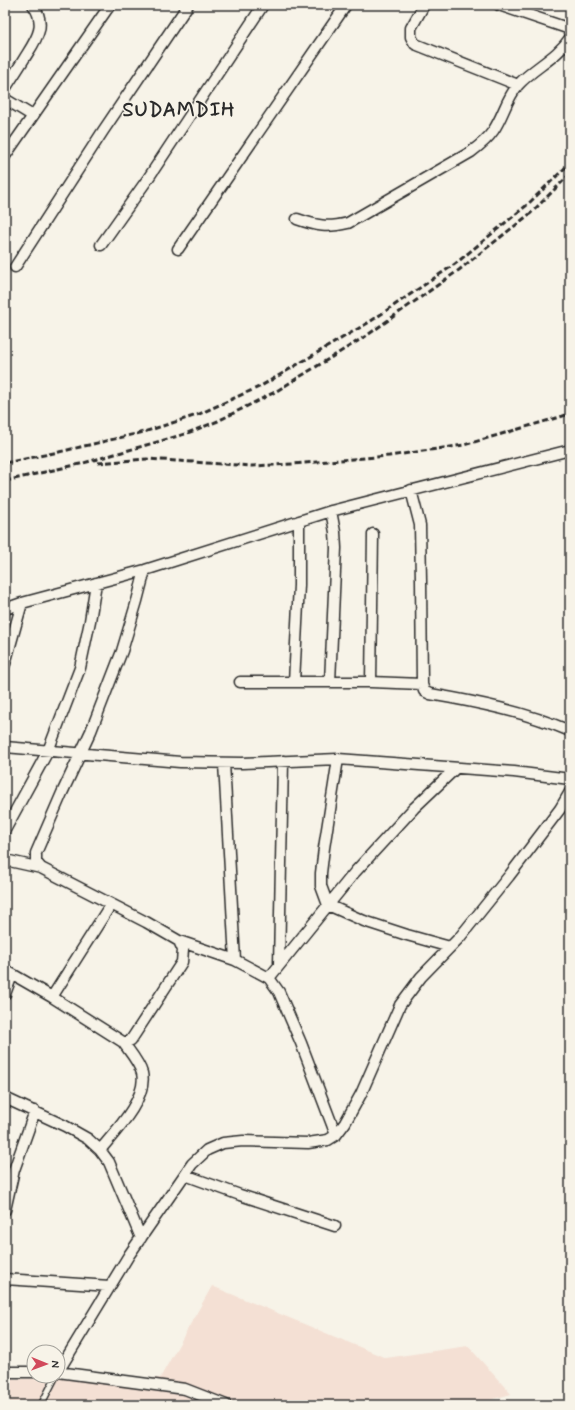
<svg xmlns="http://www.w3.org/2000/svg" width="575" height="1410" font-family="Mynerve,sans-serif">
  <style>
    .built { fill: #f4e0d4 }
    .lines { fill: none; stroke-linecap: round; stroke-linejoin: round }
    .service-casing { stroke: #2b2b2b; stroke-width: 8 }
    .minor-casing { stroke: #2b2b2b; stroke-width: 13 }
    .service { stroke: #f7f3e8; stroke-width: 5 }
    .minor { stroke: #f7f3e8; stroke-width: 10 }
    .rail { stroke: #2b2b2b; stroke-width: 3; stroke-dasharray: 6 3; stroke-linecap: butt }
    .labels { text-anchor: middle; dominant-baseline: central; stroke-width: 3; stroke-linejoin: round; paint-order: stroke }
    .district-label { font-size: 20px; font-weight: bold; letter-spacing: 1px; fill: #2b2b2b; stroke: #f7f3e8 }
  </style>
  <rect width="100%" height="100%" fill="#f7f3e8"/>
  <filter id="ink" filterUnits="userSpaceOnUse"><feTurbulence type="fractalNoise" baseFrequency=".025" numOctaves="2"/><feDisplacementMap in="SourceGraphic" scale="8" xChannelSelector="R" yChannelSelector="G"/><feConvolveMatrix kernelMatrix="1 2 1 2 8 2 1 2 1" color-interpolation-filters="sRGB"/></filter>
  <g filter="url(#ink)">
    <path class="built" d="M 212,1286 L 386,1358 L 468,1346 L 511,1394 L 472,1405 L 5,1405 L 5,1379 L 160,1378 Z"/>
    <g class="lines">
      <g class="service-casing">
        <path id="service" d="M 41,1405 L 56,1376"/>
      </g>
      <g class="minor-casing">
        <path id="minor" d="M 424,5 L 411,28 L 411,37 L 415,44 L 518,85
          M 499,5 L 570,29
          M 5,89 C 11,79 18,69 24,59 C 35,41 48,26 33,5
          M 5,99 L 33,116
          M 5,156 L 110,5
          M 297,219 C 317,226 327,228 348,223 L 471,152 C 479,146 487,140 493,131 C 503,117 506,99 518,85 C 533,68 557,58 570,38
          M 101,245 L 147,180 L 263,5
          M 178,249 L 346,5
          M 15,267 L 103,131 L 188,5
          M 411,490 L 420,525 L 421,581 L 422,684 L 424,691 L 430,694 C 477,702 526,712 570,731
          M 5,609 L 22,603 L 145,570 L 331,511 L 570,450
          M 5,664 L 22,603
          M 240,682 L 371,682 L 422,684
          M 294,682 L 299,585 L 299,521
          M 330,682 L 336,548 L 335,532 L 331,511
          M 371,682 L 373,534
          M 5,747 L 180,762 L 242,763 L 338,759 L 514,772 L 570,779
          M 338,759 L 324,848 L 321,873 L 321,886 L 328,905 L 364,921 L 407,935 L 450,947
          M 224,763 L 235,960
          M 5,830 L 48,751 L 80,668 L 90,621 L 96,583
          M 5,860 L 41,868
          M 179,941 L 235,960 L 269,978 L 279,992 L 301,1043 L 336,1135
          M 279,965 L 283,761
          M 5,970 L 52,997 L 123,1042 L 127,1042 L 131,1040 L 182,962 L 183,950 L 179,941 L 146,922 L 41,868 L 36,862 L 36,853 L 62,793 L 91,731 L 122,651 L 137,601 L 145,570
          M 269,978 L 355,872 L 414,808 L 456,768
          M 5,994 L 12,975
          M 52,997 L 111,904
          M 5,1098 L 65,1126 L 88,1139 L 100,1150 L 109,1162 L 141,1238
          M 100,1150 C 115,1132 148,1098 142,1073 C 139,1062 129,1051 123,1042
          M 185,1175 L 240,1195 L 335,1226
          M 5,1210 L 14,1170 L 35,1111
          M 5,1279 L 110,1286
          M 5,1372 L 34,1372
          M 58,1372 L 129,1255 L 192,1164 L 207,1150 L 223,1143 L 243,1141 L 308,1143 L 328,1140 L 336,1135 L 345,1123 L 361,1094 L 400,1005 L 421,977 L 460,937 L 509,876 L 560,809 L 570,792
          M 58,1372 L 185,1389 L 226,1405"/>
      </g>
      <use href="#service" class="service"/>
      <use href="#minor" class="minor"/>
      <path class="rail" d="M 5,463 L 59,452 L 144,432 L 197,415 L 261,386 L 371,321 L 455,264 L 527,205 L 570,163
        M 98,463 L 147,459 L 252,466 L 294,464 L 389,456 L 464,445 L 570,414
        M 5,481 L 80,464 L 185,434 L 218,421 L 275,392 L 366,336 L 459,270 L 531,213 L 570,174"/>
    </g>
  </g>
  <g class="labels">
    <g class="district-label">
      <text x="179" y="110">SUDAMDIH</text>
    </g>
  </g>
  <rect width="575" height="1410" fill="none" stroke="#f7f3e8" stroke-width="20"/>
  <rect x="10" y="10" width="555" height="1390" fill="none" stroke="#2b2b2b" stroke-width="1.5" filter="url(#ink)"/>
  <g transform="translate(46 1364) rotate(91)"><circle r="19" fill="#f7f3e8" stroke="#a5a39c"/>
  <path d="M0-3L7 15L0 10L-7 15Z" fill="#d1495b"/>
  <text y="-6" font-size="11" font-weight="bold" text-anchor="middle" fill="#2b2b2b">N</text>
  </g>
</svg>
